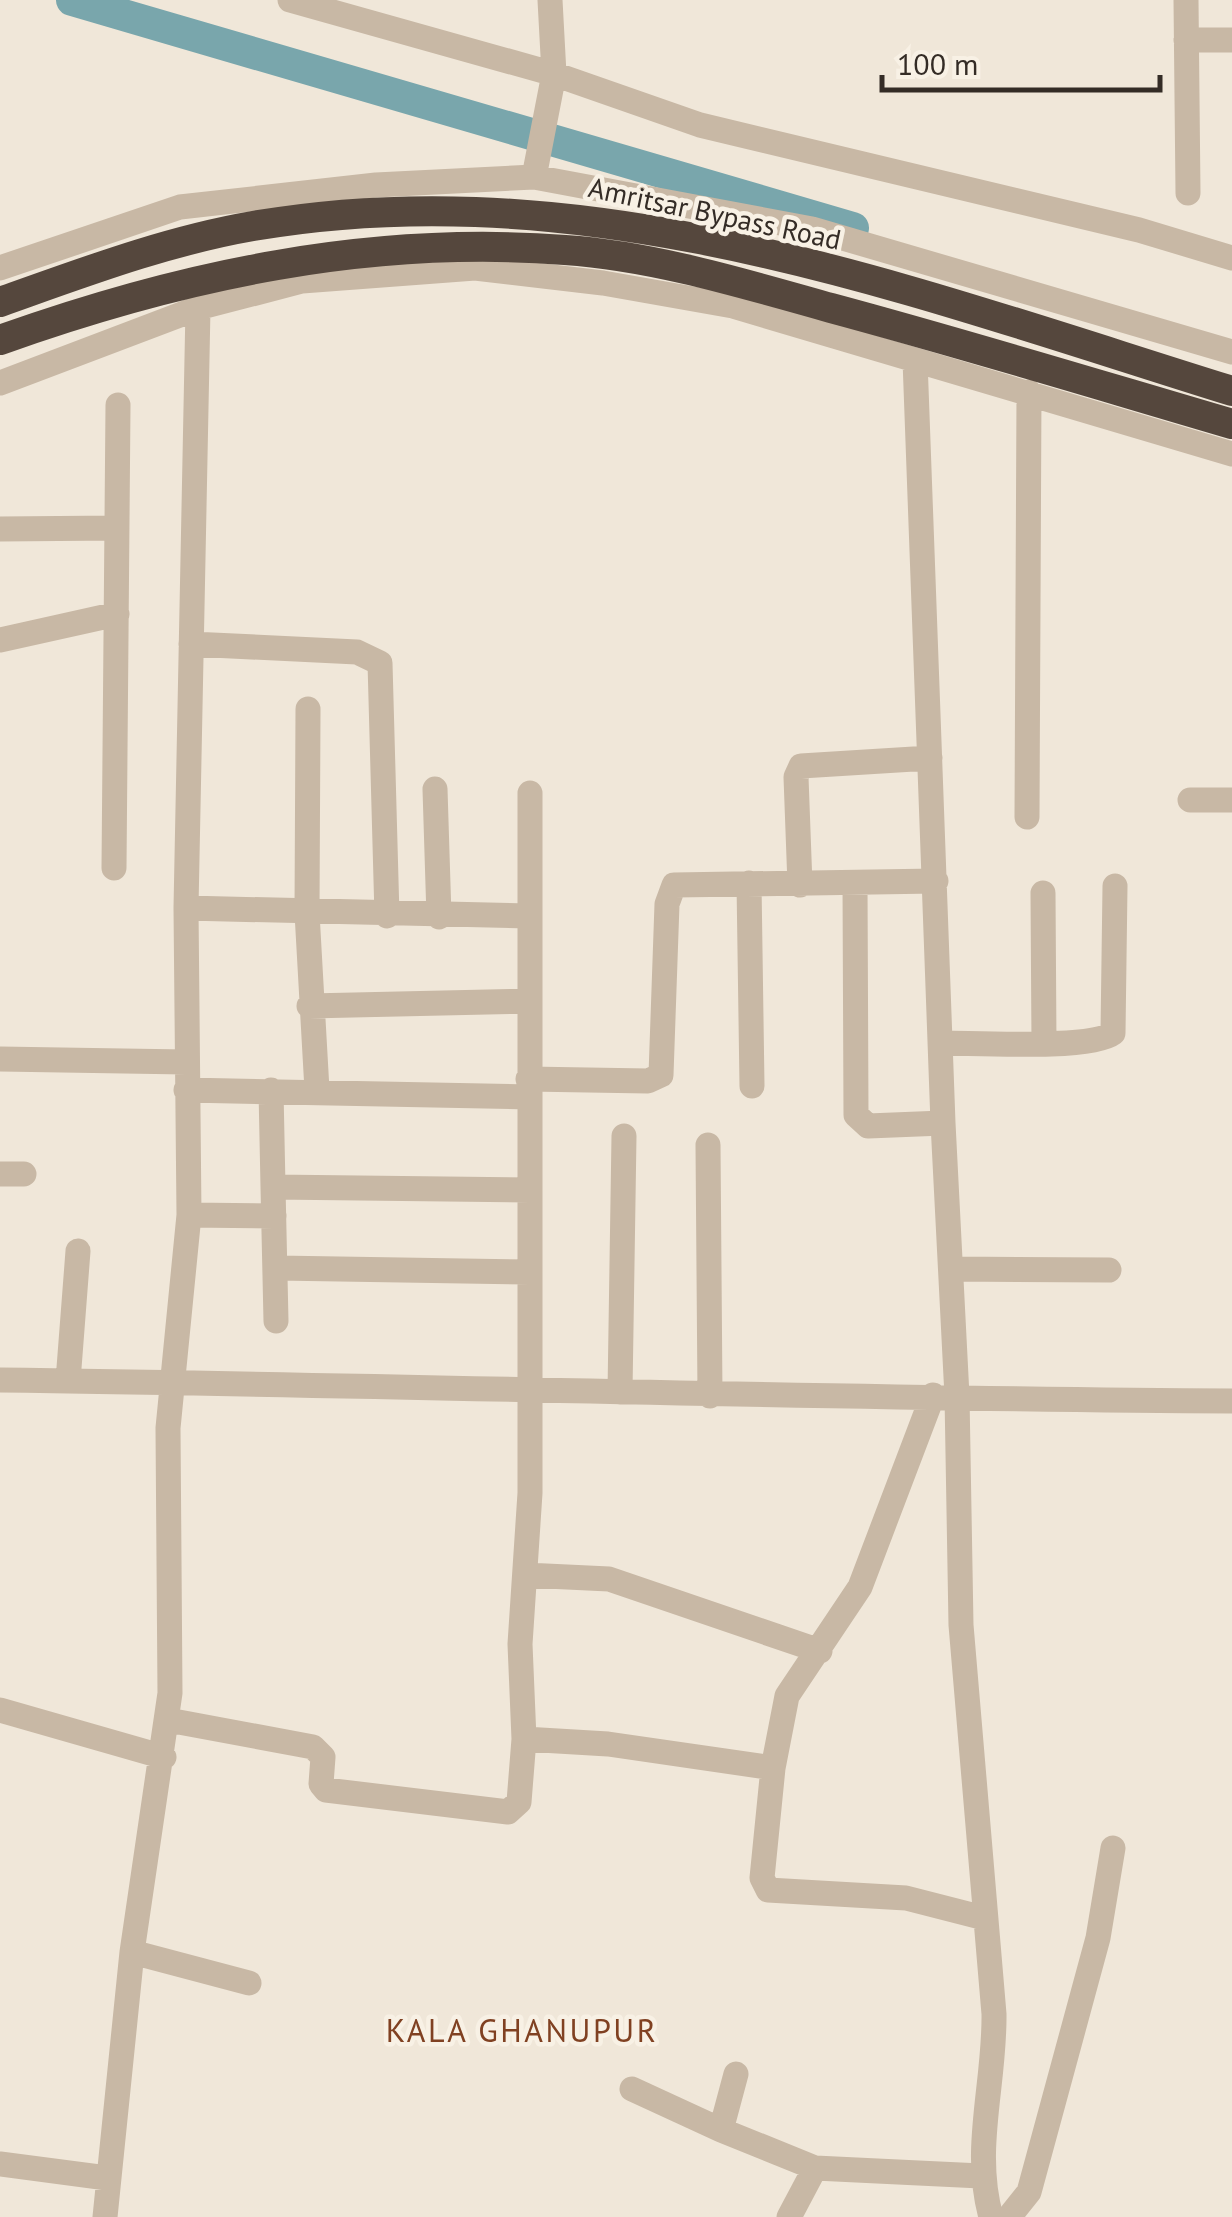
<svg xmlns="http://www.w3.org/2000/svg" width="1232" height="2217" font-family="'PT Sans',sans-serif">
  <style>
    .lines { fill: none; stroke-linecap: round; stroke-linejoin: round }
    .river { stroke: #79a6ac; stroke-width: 32 }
    .minor { stroke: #c8b8a5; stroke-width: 25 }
    .highway { stroke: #55473d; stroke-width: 30 }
    .labels { text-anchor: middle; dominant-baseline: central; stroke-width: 9; stroke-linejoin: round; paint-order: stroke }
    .street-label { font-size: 28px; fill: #342c26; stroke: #f8f1e5 }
    .quarter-label { font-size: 32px; letter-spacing: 2.5px; fill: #804122; stroke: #f8f1e5 }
  </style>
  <rect width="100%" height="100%" fill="#f0e7d9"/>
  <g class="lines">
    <path class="river" d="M 72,0 L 853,228"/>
    <path class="minor" d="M 290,0 L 554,74 L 700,125 L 1139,230 L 1232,258
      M 1186,0 L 1188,193
      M 1186,40 L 1232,40
      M 534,177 L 554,74 L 550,0
      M 0,268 L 180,207 L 376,185 L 534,177 L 812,229 L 1232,352
      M 915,360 L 943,1123 L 957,1396 L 961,1625 L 994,2014 C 995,2084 972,2149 991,2217
      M 0,383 L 198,308 L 302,281 L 475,268 L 603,283 L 733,306 L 1232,454
      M 0,529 L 117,528
      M 0,640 L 117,614
      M 191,644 L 357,652 L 380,663 L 387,916
      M 308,709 L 307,913 L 317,1090
      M 435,789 L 439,917
      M 1190,800 L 1232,800
      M 1027,817 L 1029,392
      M 114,868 L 118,405
      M 749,883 L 752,1086
      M 855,883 L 856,1115 L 868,1126 L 943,1123
      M 800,885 L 796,777 L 801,766 L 930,758
      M 1043,893 L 1044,1044
      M 186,908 L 529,916
      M 309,1006 L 528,1001
      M 943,1043 C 976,1043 1091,1050 1113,1033 L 1115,886
      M 0,1059 L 186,1062
      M 528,1079 L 648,1081 L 661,1075 L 667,904 L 674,885 L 936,881
      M 186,1090 L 529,1097
      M 271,1090 L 273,1187
      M 708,1145 L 710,1396
      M 0,1174 L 24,1174
      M 189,1215 L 274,1216
      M 277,1268 L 530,1272
      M 952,1269 L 1109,1270
      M 276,1321 L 273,1187 L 530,1190
      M 0,1380 C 411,1385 821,1399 1232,1401
      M 68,1381 L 78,1251
      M 620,1392 L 624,1136
      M 933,1395 L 860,1587 L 787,1696 L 773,1768 L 762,1878 L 768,1890 L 906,1898 L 984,1918
      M 525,1575 L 609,1579 L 820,1651
      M 0,1710 L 164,1757
      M 168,1720 L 313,1747 L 323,1757 L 321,1784 L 326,1790 L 508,1812 L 519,1802 L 524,1739 L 520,1644 L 530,1493 L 530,793
      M 524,1739 L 608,1744 L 773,1768
      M 132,1952 L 249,1983
      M 736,2074 L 721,2130 L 815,2168
      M 632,2089 L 721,2130
      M 0,2164 L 107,2178
      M 105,2217 L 132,1952 L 170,1693 L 168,1428 L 189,1215 L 186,908 L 198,308
      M 789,2217 L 815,2168 L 981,2176
      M 1009,2217 L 1029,2192 L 1098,1938 L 1113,1848"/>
    <path class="highway" d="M 0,302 C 82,273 166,241 253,226 C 592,168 913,292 1232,391
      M 0,340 C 182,275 370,235 565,250 C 654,256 745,284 831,308 C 965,344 1099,385 1232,424"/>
  </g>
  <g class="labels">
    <g class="street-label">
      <text transform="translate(715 213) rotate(12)">Amritsar Bypass Road</text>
    </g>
    <g class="quarter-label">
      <text x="522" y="2030">KALA GHANUPUR</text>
    </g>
  </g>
  <path d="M882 75v15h278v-15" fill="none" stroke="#342c26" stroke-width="5"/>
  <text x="897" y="75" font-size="30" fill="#342c26" stroke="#f8f1e5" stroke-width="8" paint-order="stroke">100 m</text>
</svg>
